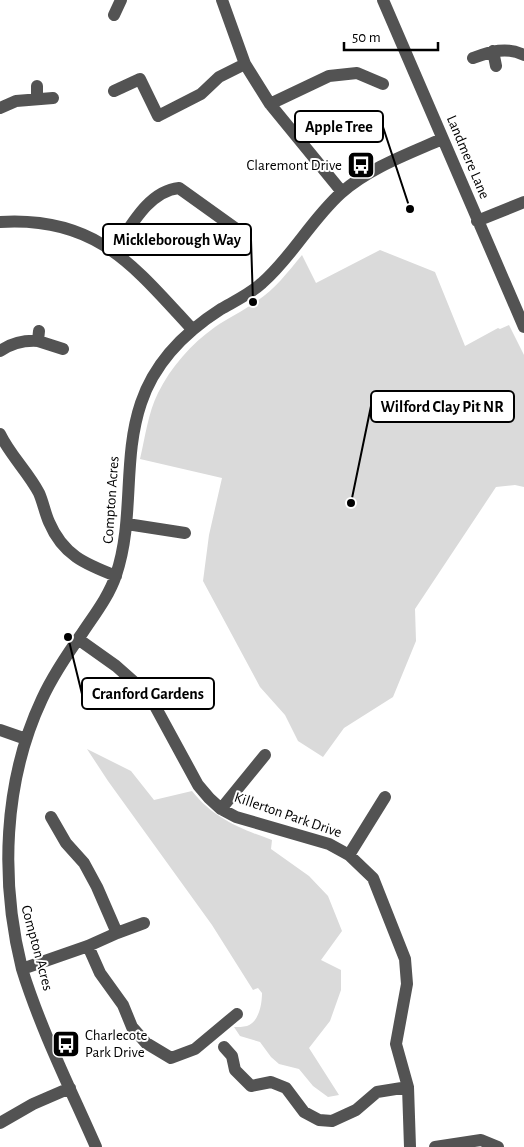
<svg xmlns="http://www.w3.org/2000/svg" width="524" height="1147" font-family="'Alegreya Sans',sans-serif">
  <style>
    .green { fill: #dadada }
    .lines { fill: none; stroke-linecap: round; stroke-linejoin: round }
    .minor { stroke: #535353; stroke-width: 12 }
    .labels { text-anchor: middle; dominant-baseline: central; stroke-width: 4; stroke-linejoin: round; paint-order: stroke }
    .street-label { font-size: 15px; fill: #000; stroke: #fff }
    .poi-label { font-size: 15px; fill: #000; stroke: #fff; text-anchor: end }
    .leader { fill: none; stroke: #000; stroke-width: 2 }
    .callout-dot { fill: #000; stroke: #fff; stroke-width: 2 }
    .callout { fill: #fff; stroke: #000; stroke-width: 2 }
    .callout-label { font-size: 16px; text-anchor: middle; font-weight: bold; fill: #000 }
  </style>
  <rect width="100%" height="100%" fill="#fff"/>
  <path class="green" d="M 380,250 L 435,272 L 465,346 L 498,328 L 500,329 L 509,325 L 524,355 L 524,487 L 515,485 L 496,487 L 415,609 L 416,641 L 393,697 L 344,728 L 323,757 L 298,741 L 285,715 L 260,687 L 203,581 L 209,535 L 222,478 L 140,459 C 145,438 148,413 158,393 C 171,367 191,344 215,327 C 228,318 243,311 257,301 C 275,289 288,272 302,255 L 316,283 Z
    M 87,749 L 131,771 L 154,800 L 192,791 C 213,818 241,829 272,840 L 271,849 L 309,876 L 328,896 L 342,931 L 321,960 L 341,970 L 341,990 L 330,1021 L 309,1048 L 339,1095 L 328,1097 L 313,1086 L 299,1069 L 279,1064 L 271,1057 L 260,1042 L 240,1036 L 234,1027 C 238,1027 243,1027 247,1026 C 259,1022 262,1004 262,993 L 258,988 L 253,990 L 212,925 L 108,781 Z"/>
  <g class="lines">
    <path class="minor" d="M 222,0 L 245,64 L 270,104 L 342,192
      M 383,0 L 524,327
      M 114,15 L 121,0
      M 493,51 L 496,66
      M 473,58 C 490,52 506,46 524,55
      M 37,86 L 37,99
      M 114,91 L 140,79 L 158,116 L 201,94 L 219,77 L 245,64
      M 270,104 L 329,76 L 357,73 L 383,84
      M 0,108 L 16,101 L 53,98
      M 477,221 L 524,202
      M 0,222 C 96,216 133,265 192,329
      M 114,251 C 130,228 148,191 179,188 L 246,236
      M 38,341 L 63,349
      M 0,351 C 12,343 23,340 38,341 L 39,331
      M 0,434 C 10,455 28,472 39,493 C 43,502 45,513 49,522 C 63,555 85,564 116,576
      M 127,524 L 185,533
      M 78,639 L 116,666 L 142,689 L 155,706 L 198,785 L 209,798 L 221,809 L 236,817 L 329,844 L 349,855 L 373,878 L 405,959 L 407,984 L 396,1044 L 408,1087 L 410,1147
      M 0,730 L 26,739
      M 221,809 L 265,755
      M 51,817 L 66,843 L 84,863 L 97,887 L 117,933
      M 349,855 L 385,797
      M 88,946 L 100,973 L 123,1005 L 132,1027 L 146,1043 L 171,1058 L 195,1049 L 237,1014
      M 22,969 L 88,946 L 117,933 L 144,923
      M 224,1047 L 232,1056 L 235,1070 L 251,1086 L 271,1082 L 286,1088 L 304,1112 L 319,1120 L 332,1121 L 356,1110 L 377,1092 L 408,1087
      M 0,1123 L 33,1104 L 70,1088
      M 96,1147 C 70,1088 41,1030 22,969 C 0,881 3,782 42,699 C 53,675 68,653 83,632 C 95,614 109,596 116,575 C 135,519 122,459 141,403 C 155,361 185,332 221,309 C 235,301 250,294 262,283 C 292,257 311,220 341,193 C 369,168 408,154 442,139
      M 435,1147 L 481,1140 L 498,1147"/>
  </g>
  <defs>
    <g id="bus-square" transform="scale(1.4375)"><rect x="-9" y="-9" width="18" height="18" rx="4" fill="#000" stroke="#fff"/><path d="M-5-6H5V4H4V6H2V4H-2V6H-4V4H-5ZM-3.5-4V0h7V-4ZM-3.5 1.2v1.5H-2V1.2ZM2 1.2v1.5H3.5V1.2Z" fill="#fff"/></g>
  </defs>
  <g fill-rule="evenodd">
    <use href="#bus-square" x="361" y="165"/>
    <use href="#bus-square" x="66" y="1044"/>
  </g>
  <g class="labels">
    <g class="street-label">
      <text transform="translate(468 157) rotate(67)">Landmere Lane</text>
      <text transform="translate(111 500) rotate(-86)">Compton Acres</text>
      <text transform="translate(288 815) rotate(19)">Killerton Park Drive</text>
      <text transform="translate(37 948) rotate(75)">Compton Acres</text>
    </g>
    <g class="poi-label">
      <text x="342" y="165">Claremont Drive</text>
      <text x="85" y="1035" text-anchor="start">Charlecote<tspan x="85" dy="17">Park Drive</tspan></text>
    </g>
  </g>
  <path class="leader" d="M410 209L383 127M253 302L251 240M351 503L371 406M68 637L82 694"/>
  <g class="callout-dot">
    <circle cx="410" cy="209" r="5"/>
    <circle cx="253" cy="302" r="5"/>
    <circle cx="351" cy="503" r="5"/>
    <circle cx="68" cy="637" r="5"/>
  </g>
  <g class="callout">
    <rect x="295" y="111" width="88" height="31" rx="5"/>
    <rect x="103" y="224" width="148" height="31" rx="5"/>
    <rect x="371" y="391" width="143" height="31" rx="5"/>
    <rect x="82" y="678" width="132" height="31" rx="5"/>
  </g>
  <g class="callout-label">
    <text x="339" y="132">Apple Tree</text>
    <text x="177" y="245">Mickleborough Way</text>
    <text x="442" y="412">Wilford Clay Pit NR</text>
    <text x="148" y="699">Cranford Gardens</text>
  </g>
  <path d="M344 42v8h94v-8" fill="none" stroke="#000000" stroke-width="2.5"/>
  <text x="352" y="42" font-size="15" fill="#000000" stroke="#ffffff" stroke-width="4" paint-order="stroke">50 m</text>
</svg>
